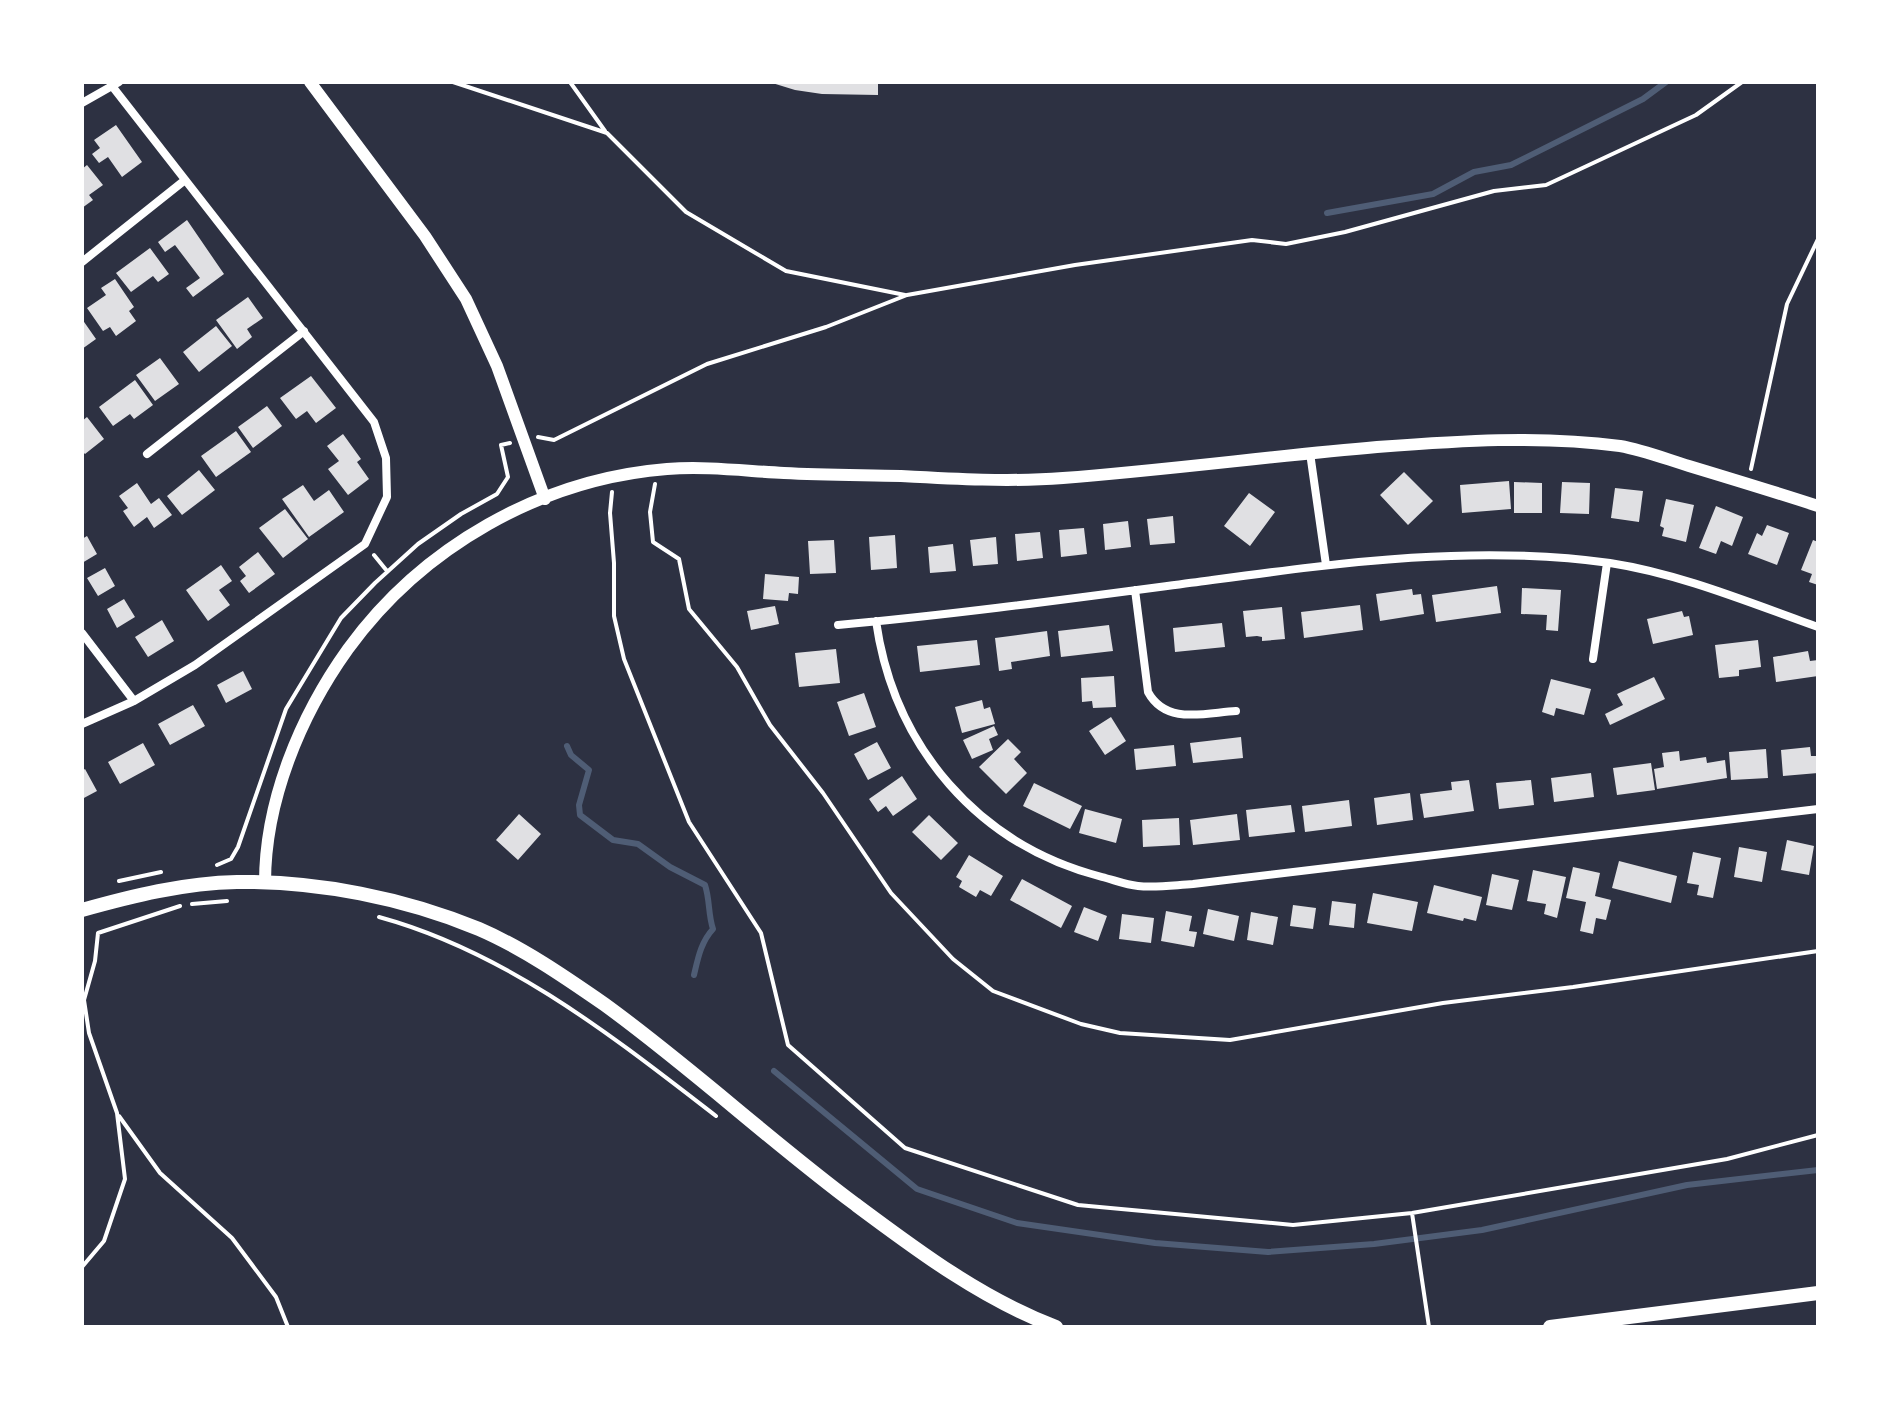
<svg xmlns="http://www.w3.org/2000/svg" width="1900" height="1409" font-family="'Fira Sans Condensed',sans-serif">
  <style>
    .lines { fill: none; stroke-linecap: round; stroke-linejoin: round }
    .stream { stroke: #4f5d75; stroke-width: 6 }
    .building { fill: #e0e0e3 }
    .path { stroke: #fff; stroke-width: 4 }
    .minor { stroke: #fff; stroke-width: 8 }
    .tertiary { stroke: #fff; stroke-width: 12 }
    .primary { stroke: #fff; stroke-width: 14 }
  </style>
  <rect width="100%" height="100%" fill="#2d3142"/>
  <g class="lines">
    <path class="stream" d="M 1327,213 L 1433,194 L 1474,172 L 1511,165 L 1643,99 L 1666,82
      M 567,746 L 571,755 L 589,770 L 579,805 L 580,815 L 613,840 L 638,844 L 670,867 L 705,885 C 710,900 708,914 713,929 C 701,942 698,958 694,975
      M 774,1071 L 917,1189 L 1017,1223 L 1155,1243 L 1268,1252 L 1374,1244 L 1482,1230 L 1687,1185 L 1818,1170"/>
  </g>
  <path class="building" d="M 769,82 L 878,82 L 878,95 L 822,94 L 795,90 Z
    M 116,125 L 142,162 L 122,177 L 108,157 L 99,163 L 92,154 L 100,148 L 94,140 Z
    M 87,165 L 103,185 L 89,195 L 93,200 L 82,208 L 82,169 Z
    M 187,220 L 224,274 L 193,297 L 186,288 L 200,278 L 175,245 L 165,252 L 158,242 Z
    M 150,248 L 169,274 L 158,282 L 153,276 L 131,292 L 116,273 Z
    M 115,279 L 134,307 L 129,311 L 136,321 L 116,336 L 110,327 L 103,331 L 87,308 L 106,295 L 101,288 Z
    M 248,297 L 263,318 L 247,329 L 252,337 L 237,349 L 216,320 Z
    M 82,319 L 96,339 L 82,349 Z
    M 216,326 L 232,346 L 199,372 L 183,352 Z
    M 160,358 L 179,384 L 155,401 L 136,375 Z
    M 311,376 L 336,408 L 316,423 L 307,411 L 296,419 L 280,398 Z
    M 135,380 L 153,405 L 134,419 L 130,414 L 113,426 L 99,407 Z
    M 267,406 L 282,426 L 253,448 L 238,427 Z
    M 87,417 L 104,439 L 85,454 L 82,451 L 82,421 Z
    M 236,431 L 251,452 L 216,477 L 201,456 Z
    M 343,434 L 361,459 L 357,462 L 369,479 L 348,495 L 328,469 L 339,461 L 327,446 Z
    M 199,470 L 215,490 L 182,515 L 167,496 Z
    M 1404,472 L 1433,501 L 1408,525 L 1380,495 Z
    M 1509,481 L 1511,509 L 1462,513 L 1460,485 Z
    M 1514,482 L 1542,483 L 1542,513 L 1514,513 Z
    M 1562,482 L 1590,483 L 1589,514 L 1560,513 Z
    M 137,483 L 151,504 L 159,498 L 172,515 L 154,528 L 147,517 L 134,527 L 123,511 L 128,508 L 119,496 Z
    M 303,485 L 314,501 L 329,490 L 344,512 L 309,537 L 282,499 Z
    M 1615,488 L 1643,491 L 1639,522 L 1611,518 Z
    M 1249,493 L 1275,512 L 1250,546 L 1224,526 Z
    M 1666,499 L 1694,505 L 1686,542 L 1662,536 L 1664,528 L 1660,526 Z
    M 1716,506 L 1743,517 L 1732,546 L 1721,541 L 1716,554 L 1699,548 Z
    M 285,509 L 308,539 L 283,558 L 259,528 Z
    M 1173,516 L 1175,543 L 1150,545 L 1147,519 Z
    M 1128,521 L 1131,547 L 1105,550 L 1103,524 Z
    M 1767,525 L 1789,533 L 1777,565 L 1748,554 L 1757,533 L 1762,536 Z
    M 1084,528 L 1087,554 L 1061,557 L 1059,530 Z
    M 1040,532 L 1043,558 L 1017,561 L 1015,534 Z
    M 895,535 L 897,568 L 871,570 L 869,537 Z
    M 87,536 L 97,554 L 82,563 L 82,539 Z
    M 996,537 L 998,564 L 973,566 L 970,540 Z
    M 834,540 L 836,573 L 810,574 L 808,541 Z
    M 1813,540 L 1818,542 L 1818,585 L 1809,582 L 1812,574 L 1801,570 Z
    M 953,544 L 956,571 L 930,573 L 928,547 Z
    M 258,552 L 275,574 L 249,593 L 240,581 L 246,576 L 239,567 Z
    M 221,565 L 232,581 L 219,590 L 230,605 L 208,621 L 186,590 Z
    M 105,568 L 115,586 L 98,596 L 87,578 Z
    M 765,574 L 799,577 L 798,594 L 789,593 L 788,601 L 763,599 Z
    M 1497,586 L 1501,613 L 1436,622 L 1432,595 Z
    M 1522,588 L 1561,590 L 1558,631 L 1546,630 L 1547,615 L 1521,614 Z
    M 1412,589 L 1413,595 L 1421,594 L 1424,614 L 1380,621 L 1376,594 Z
    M 124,599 L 135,617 L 117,628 L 107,609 Z
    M 1360,605 L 1363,630 L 1304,638 L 1301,612 Z
    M 775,606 L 779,624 L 751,630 L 747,611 Z
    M 1282,607 L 1285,639 L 1262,641 L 1262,637 L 1257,636 L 1246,637 L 1243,611 Z
    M 1682,611 L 1684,617 L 1689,616 L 1693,635 L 1653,644 L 1647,619 Z
    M 162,620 L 174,641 L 148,657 L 135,637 Z
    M 1222,623 L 1225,647 L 1175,652 L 1173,628 Z
    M 1109,625 L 1113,651 L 1061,657 L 1058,631 Z
    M 1047,631 L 1050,656 L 1011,662 L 1012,669 L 999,671 L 995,638 Z
    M 977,640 L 980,665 L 920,672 L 917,646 Z
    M 1758,640 L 1761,667 L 1739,670 L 1739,676 L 1719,678 L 1715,645 Z
    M 836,649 L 840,683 L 799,687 L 795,653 Z
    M 1808,651 L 1810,661 L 1818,660 L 1818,676 L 1776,682 L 1773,657 Z
    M 243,671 L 252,689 L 226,703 L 217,685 Z
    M 1114,676 L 1116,707 L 1093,708 L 1092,701 L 1082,702 L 1081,678 Z
    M 1654,677 L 1665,699 L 1610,725 L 1605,714 L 1623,705 L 1617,694 Z
    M 1551,679 L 1591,689 L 1584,715 L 1556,708 L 1554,716 L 1542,712 Z
    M 864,693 L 876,727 L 849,736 L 837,702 Z
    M 982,700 L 984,709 L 990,707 L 995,724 L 962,733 L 955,707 Z
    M 193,705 L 205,726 L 170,745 L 158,724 Z
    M 1111,717 L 1126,741 L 1105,755 L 1089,731 Z
    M 994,726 L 998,735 L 989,739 L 993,750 L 972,759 L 963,740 Z
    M 1241,737 L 1243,758 L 1193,763 L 1190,743 Z
    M 1008,739 L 1021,752 L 1014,759 L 1027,773 L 1006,794 L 979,767 Z
    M 877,742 L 891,768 L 868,780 L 854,754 Z
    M 143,743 L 155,765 L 120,784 L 108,762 Z
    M 1174,745 L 1176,766 L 1136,770 L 1134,749 Z
    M 1810,747 L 1811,756 L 1818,756 L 1818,773 L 1783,776 L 1781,750 Z
    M 1766,749 L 1768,778 L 1731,780 L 1729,752 Z
    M 1679,751 L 1680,761 L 1706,757 L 1707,763 L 1725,760 L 1727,778 L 1657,789 L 1654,769 L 1664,767 L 1662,753 Z
    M 1651,763 L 1655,790 L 1617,795 L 1613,768 Z
    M 85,769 L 97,791 L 82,799 L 82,771 Z
    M 1591,773 L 1594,797 L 1554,802 L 1551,778 Z
    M 902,776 L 917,799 L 893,816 L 886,806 L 878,812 L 869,799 Z
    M 1469,780 L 1474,811 L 1424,818 L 1420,794 L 1452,790 L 1451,782 Z
    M 1531,780 L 1534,805 L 1499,809 L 1496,783 Z
    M 1034,783 L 1082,806 L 1070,829 L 1023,806 Z
    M 1410,793 L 1413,820 L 1377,825 L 1374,798 Z
    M 1349,800 L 1352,826 L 1305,832 L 1302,806 Z
    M 1291,805 L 1295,832 L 1249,837 L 1246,810 Z
    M 1085,809 L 1122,819 L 1116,843 L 1079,833 Z
    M 519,814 L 541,834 L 518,860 L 496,840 Z
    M 1237,814 L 1240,840 L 1193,845 L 1190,820 Z
    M 929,815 L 958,843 L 941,860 L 912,832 Z
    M 1179,818 L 1180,845 L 1143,847 L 1142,820 Z
    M 1787,840 L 1814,846 L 1809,875 L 1781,870 Z
    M 1739,847 L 1767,852 L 1762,882 L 1734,877 Z
    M 1693,852 L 1721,858 L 1713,898 L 1697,895 L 1699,885 L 1687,883 Z
    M 969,855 L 1003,876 L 991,896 L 980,890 L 976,897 L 959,887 L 962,881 L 956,877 Z
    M 1619,861 L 1677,876 L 1671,903 L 1612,888 Z
    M 1573,867 L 1600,873 L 1595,896 L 1611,900 L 1606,920 L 1596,918 L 1593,934 L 1580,931 L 1586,902 L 1566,898 Z
    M 1533,870 L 1566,877 L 1557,918 L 1544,914 L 1546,904 L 1527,901 Z
    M 1492,874 L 1519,880 L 1512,910 L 1486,905 Z
    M 1022,879 L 1072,906 L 1061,928 L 1010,900 Z
    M 1434,885 L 1482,897 L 1476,921 L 1464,918 L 1463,921 L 1427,913 Z
    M 1373,893 L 1418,902 L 1412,931 L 1367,923 Z
    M 1332,901 L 1356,904 L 1354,928 L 1329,925 Z
    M 1293,905 L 1316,908 L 1313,929 L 1290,926 Z
    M 1084,907 L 1107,916 L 1098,941 L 1074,932 Z
    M 1208,909 L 1239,916 L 1234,941 L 1203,934 Z
    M 1166,911 L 1192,916 L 1189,931 L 1197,932 L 1194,947 L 1161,941 Z
    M 1251,912 L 1278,917 L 1273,945 L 1247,940 Z
    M 1122,914 L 1154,918 L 1151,943 L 1119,939 Z"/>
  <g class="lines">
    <path class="path" d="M 453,82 L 607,133 L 686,212 L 786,271 L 905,295
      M 570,82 L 605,131
      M 538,437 L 554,440 L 707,364 L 826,327 L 907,295 L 1075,265 L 1252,240 L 1286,244 L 1345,232 L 1494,191 L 1546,185 L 1696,115 L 1742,82
      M 1751,469 L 1787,304 L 1818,239
      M 655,484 L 650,512 L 653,542 L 679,559 L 689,609 L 737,667 L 770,725 L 823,793 L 891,893 L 953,959 L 993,991 L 1081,1024 L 1120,1033 L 1230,1040 L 1443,1003 L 1573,987 L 1818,951
      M 612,492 L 610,513 L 614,563 L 614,616 L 624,659 L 689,822 L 761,933 L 788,1045 L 905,1148 L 1078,1205 L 1293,1225 L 1412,1213 L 1727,1159 L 1818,1135
      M 374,555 L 387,571
      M 217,865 L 231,859 L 238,847 L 286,709 L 341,618 L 375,583 L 418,544 L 461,514 L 497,494 L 508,477 L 501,445 L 510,443
      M 119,881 L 161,872
      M 192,904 L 227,901
      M 379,917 C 507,952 612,1036 716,1116
      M 119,1116 L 160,1173 L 232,1238 L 276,1297 L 288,1327
      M 1412,1213 L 1429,1327
      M 82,1267 L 104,1241 L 125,1179 L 117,1113 L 89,1033 L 84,1000 L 95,961 L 98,933 L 180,906"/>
    <path class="minor" d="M 82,103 L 119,82
      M 82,262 L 185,180
      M 1310,453 L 1326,565
      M 147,454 L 304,331
      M 1135,590 L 1148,692 C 1166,725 1204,713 1236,711
      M 876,621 C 894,747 978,845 1102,877 C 1114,880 1126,885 1138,886 C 1156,888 1175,885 1193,884 L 1818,809
      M 838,625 C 960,614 1083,597 1205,581 C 1339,563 1474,544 1610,563 C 1681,574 1750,603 1818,627
      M 82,633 L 134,701
      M 1593,659 L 1607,563
      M 82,724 L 134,701 L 195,665 L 365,544 L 387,497 L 386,458 L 374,422 L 112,86"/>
    <path class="tertiary" d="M 310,82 L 425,236 L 466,299 L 497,366 L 545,499
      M 265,883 C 265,801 300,716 348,649 C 422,547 541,479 667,469 C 706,466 745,471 784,473 C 823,475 862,475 901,476 C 955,479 1010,482 1063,478 C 1168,470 1272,456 1377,447 C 1458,441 1539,435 1620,446 C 1643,450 1666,459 1689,466 C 1732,479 1775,492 1818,506"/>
    <path class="primary" d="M 82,910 C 132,896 184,883 237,882 C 318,881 404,898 479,929 C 523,948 565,977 604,1004 C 691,1067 769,1140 855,1204 C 918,1251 982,1299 1056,1327
      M 1550,1327 L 1818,1293"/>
  </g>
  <rect width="1900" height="1409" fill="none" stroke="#ffffff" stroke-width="168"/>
</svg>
